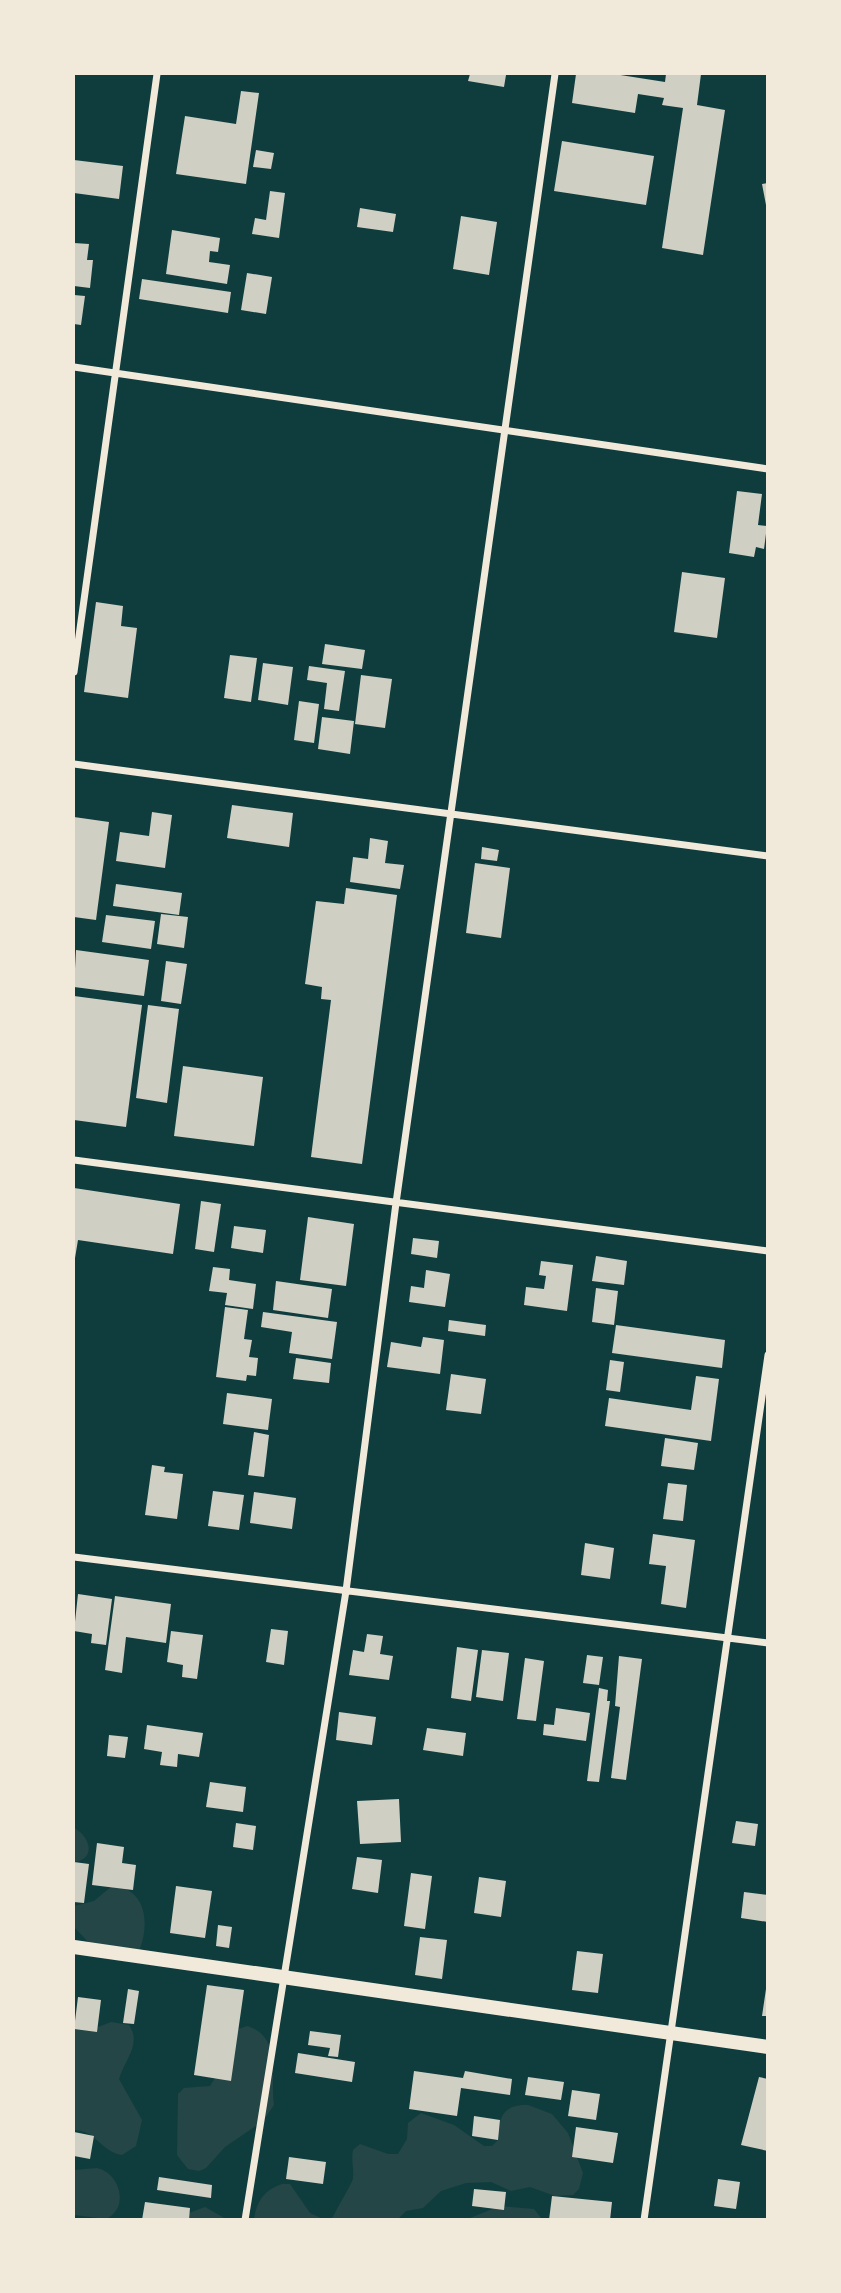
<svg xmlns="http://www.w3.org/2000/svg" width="841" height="2293" font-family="'Exo 2',sans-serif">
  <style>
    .green { fill: #244646 }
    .building { fill: #cfcfc3 }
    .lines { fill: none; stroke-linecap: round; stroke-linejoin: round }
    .minor { stroke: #f1e9da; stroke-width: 7 }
    .secondary { stroke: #f1e9da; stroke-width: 14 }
  </style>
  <rect width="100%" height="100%" fill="#0f3d3e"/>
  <path class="green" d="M 74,1828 C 90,1836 97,1859 74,1862 Z
    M 112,1886 C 147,1888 150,1925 139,1951 L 94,1948 L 74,1927 L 74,1906 L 94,1901 Z
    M 111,2022 L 129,2025 C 142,2044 125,2059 119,2079 L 142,2120 L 136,2146 L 122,2155 C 101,2152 96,2130 74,2130 L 74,2029 L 88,2031 Z
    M 247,2026 C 282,2036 270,2076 274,2105 L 263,2121 L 225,2147 L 206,2168 L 199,2171 L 188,2169 L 177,2155 L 178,2094 L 184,2088 L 210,2086 L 219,2072 L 231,2032 Z
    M 528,2105 L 552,2114 L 568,2133 L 583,2173 L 579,2189 L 573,2195 L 555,2196 L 530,2187 L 511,2191 L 491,2182 L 466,2183 L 441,2191 L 423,2208 L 406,2211 L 398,2219 L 325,2220 L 333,2217 C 337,2208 353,2182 353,2178 C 354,2168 351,2160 353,2150 L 360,2144 L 388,2154 L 398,2154 L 407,2139 L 408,2123 L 421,2113 L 454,2125 L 484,2146 L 492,2146 L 498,2140 C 498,2118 503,2104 528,2105 Z
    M 97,2168 C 120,2173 130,2208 106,2219 L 74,2215 L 74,2170 Z
    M 282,2184 L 290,2184 L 310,2213 L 323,2219 L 254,2219 C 257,2201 264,2190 282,2184 Z
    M 500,2206 L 534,2209 L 542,2219 L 465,2220 Z
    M 205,2207 L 226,2219 L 189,2220 L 189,2213 Z"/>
  <path class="building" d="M 470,74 L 506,75 L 504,87 L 468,81 Z
    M 576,74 L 614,74 L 665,82 L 666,74 L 701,74 L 697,105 L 725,110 L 703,255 L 662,248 L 683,108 L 662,105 L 664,98 L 638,94 L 635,113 L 572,103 Z
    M 241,91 L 259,93 L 246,184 L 176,174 L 185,116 L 236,124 Z
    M 562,141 L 654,156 L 646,205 L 554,191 Z
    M 256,150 L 274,153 L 271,169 L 253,167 Z
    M 74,160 L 123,166 L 119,199 L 74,193 Z
    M 768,183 L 768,205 L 766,205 L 762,184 Z
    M 270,191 L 285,193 L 279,238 L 252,234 L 255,218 L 266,220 Z
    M 360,208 L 396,214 L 393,232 L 357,227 Z
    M 461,216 L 497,222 L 489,275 L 453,269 Z
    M 172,230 L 220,238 L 218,252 L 210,251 L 209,262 L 230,265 L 227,284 L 166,274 Z
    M 74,243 L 89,244 L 87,260 L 93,260 L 90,288 L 74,286 Z
    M 247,273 L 272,277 L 266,314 L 241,310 Z
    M 142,279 L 231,292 L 228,313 L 139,299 Z
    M 74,295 L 85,296 L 81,325 L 74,324 Z
    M 737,491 L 762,494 L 758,525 L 767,526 L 764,549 L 756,547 L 754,557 L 729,553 Z
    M 682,572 L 725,578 L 717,638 L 674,632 Z
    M 96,602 L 123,606 L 121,626 L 137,628 L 128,698 L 84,692 Z
    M 325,644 L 365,650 L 362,669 L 322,664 Z
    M 230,655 L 257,658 L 251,702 L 224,698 Z
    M 263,663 L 293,667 L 288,705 L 258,700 Z
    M 309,666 L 345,671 L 339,711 L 324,709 L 327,683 L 307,680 Z
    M 361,675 L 392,679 L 385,728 L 355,724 Z
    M 299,701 L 319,704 L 314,743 L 294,740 Z
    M 322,717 L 354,721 L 350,754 L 318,749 Z
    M 232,805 L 293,813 L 289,847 L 227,838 Z
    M 152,812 L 172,815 L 165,868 L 116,861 L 120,832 L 149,836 Z
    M 74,817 L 109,822 L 96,920 L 74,917 Z
    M 370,838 L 388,841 L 385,863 L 404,865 L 400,889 L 350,882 L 353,857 L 368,859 Z
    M 482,847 L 499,850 L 497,861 L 481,859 Z
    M 475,863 L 510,868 L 501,938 L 466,933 Z
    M 116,884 L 182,893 L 179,915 L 113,906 Z
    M 346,888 L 397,895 L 362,1164 L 311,1157 L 331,1000 L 321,999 L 322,987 L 305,984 L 316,901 L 344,904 Z
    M 161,914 L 188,917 L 184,948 L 157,944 Z
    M 106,915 L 155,921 L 151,949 L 102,942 Z
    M 76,950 L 149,960 L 144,996 L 74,987 Z
    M 166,961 L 187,964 L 181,1004 L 161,1001 Z
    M 74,996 L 142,1005 L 126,1127 L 74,1120 Z
    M 148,1005 L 179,1009 L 167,1103 L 136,1098 Z
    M 183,1066 L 263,1077 L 254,1146 L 174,1136 Z
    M 74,1188 L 180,1204 L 173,1254 L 78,1240 L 74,1264 Z
    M 201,1201 L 221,1204 L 214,1252 L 195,1249 Z
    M 308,1217 L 354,1224 L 346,1286 L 300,1280 Z
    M 234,1226 L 266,1230 L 263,1253 L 231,1248 Z
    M 413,1238 L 439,1241 L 437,1258 L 411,1254 Z
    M 596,1256 L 627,1261 L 624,1285 L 592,1281 Z
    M 541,1261 L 573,1265 L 567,1311 L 524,1305 L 526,1287 L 544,1289 L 546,1276 L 539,1275 Z
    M 213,1267 L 230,1269 L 229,1280 L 256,1284 L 253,1309 L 225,1305 L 227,1293 L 209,1291 Z
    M 426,1270 L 450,1274 L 445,1307 L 409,1302 L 411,1286 L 424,1288 Z
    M 276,1281 L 332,1289 L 328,1318 L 273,1310 Z
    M 596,1288 L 618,1291 L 614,1325 L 592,1322 Z
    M 225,1307 L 248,1310 L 244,1339 L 252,1340 L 249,1357 L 258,1358 L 256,1376 L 247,1375 L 246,1381 L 216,1377 Z
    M 263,1312 L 337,1322 L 332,1359 L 289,1353 L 292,1332 L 261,1327 Z
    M 449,1320 L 486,1325 L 485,1336 L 448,1331 Z
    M 616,1325 L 725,1340 L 722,1368 L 612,1353 Z
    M 423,1337 L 444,1340 L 440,1374 L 387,1367 L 391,1342 L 421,1347 Z
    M 296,1358 L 331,1363 L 329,1383 L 293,1379 Z
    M 610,1360 L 624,1362 L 620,1392 L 606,1390 Z
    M 451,1374 L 486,1379 L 481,1414 L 446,1410 Z
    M 696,1376 L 719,1379 L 711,1441 L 605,1426 L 609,1398 L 691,1410 Z
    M 227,1393 L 272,1399 L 268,1430 L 223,1424 Z
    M 254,1432 L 269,1435 L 264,1477 L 248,1475 Z
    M 665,1438 L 698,1443 L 694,1470 L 661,1466 Z
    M 152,1465 L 165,1467 L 164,1472 L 183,1474 L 177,1519 L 145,1515 Z
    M 668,1483 L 687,1485 L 683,1521 L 663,1519 Z
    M 213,1491 L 244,1495 L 239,1530 L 208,1526 Z
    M 254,1492 L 296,1498 L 292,1529 L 250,1523 Z
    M 653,1534 L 695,1540 L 686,1608 L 661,1604 L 666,1566 L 649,1564 Z
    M 585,1543 L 614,1548 L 610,1579 L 581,1575 Z
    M 78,1594 L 112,1599 L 106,1645 L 91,1643 L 92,1634 L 74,1631 Z
    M 115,1596 L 171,1604 L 166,1643 L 126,1637 L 122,1673 L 105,1670 Z
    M 271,1629 L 288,1631 L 284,1665 L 266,1662 Z
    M 171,1631 L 203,1635 L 197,1679 L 182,1677 L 183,1665 L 167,1662 Z
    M 367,1634 L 383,1636 L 380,1654 L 393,1656 L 389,1680 L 349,1675 L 353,1650 L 364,1652 Z
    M 457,1647 L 478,1650 L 471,1701 L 451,1698 Z
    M 482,1650 L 509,1653 L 503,1701 L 476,1697 Z
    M 587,1655 L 603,1657 L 599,1685 L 583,1683 Z
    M 619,1656 L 642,1659 L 626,1780 L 611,1778 L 620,1707 L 615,1706 Z
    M 525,1658 L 544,1661 L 536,1721 L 517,1719 Z
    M 599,1688 L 608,1690 L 607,1701 L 610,1701 L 599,1782 L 587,1781 Z
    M 556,1708 L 590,1713 L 586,1741 L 543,1735 L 544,1724 L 554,1725 Z
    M 339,1712 L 376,1717 L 372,1745 L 336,1740 Z
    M 147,1725 L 203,1733 L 199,1757 L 178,1754 L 177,1767 L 160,1765 L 162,1752 L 144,1749 Z
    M 427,1728 L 466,1733 L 463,1756 L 423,1750 Z
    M 109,1735 L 128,1737 L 125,1758 L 107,1756 Z
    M 210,1782 L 246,1787 L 243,1812 L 206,1807 Z
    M 399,1799 L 401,1842 L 360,1844 L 357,1801 Z
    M 736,1821 L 758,1824 L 755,1846 L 732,1843 Z
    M 236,1823 L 256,1826 L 253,1850 L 233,1847 Z
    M 97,1843 L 124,1847 L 122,1863 L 136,1865 L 133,1890 L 92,1885 Z
    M 357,1857 L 382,1860 L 378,1893 L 352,1889 Z
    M 74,1862 L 89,1864 L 84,1903 L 74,1902 Z
    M 411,1873 L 432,1876 L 425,1929 L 404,1926 Z
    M 479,1877 L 506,1881 L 501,1917 L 474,1913 Z
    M 176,1886 L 212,1891 L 205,1938 L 170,1933 Z
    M 744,1892 L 768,1895 L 768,1922 L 741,1918 Z
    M 218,1925 L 232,1927 L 229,1948 L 216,1946 Z
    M 420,1937 L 447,1940 L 442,1979 L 415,1975 Z
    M 577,1951 L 603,1954 L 598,1993 L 572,1990 Z
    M 207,1985 L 244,1990 L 231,2081 L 194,2075 Z
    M 128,1989 L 139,1991 L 134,2024 L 123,2023 Z
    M 766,1989 L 768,1989 L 768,2016 L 762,2016 Z
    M 78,1997 L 101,2000 L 97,2032 L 74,2029 Z
    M 310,2031 L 341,2035 L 338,2057 L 328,2056 L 330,2048 L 308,2045 Z
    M 298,2053 L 355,2062 L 352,2082 L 295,2073 Z
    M 414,2071 L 463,2078 L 465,2071 L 512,2079 L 510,2095 L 461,2088 L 457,2116 L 409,2109 Z
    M 528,2077 L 564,2082 L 561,2100 L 525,2095 Z
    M 759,2077 L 768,2079 L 768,2151 L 741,2145 Z
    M 572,2090 L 600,2094 L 596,2120 L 568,2116 Z
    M 474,2116 L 500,2120 L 498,2140 L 472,2136 Z
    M 576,2127 L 618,2133 L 613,2163 L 572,2157 Z
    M 74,2132 L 94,2136 L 90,2159 L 74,2156 Z
    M 289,2157 L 326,2162 L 323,2184 L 286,2179 Z
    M 159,2177 L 212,2185 L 211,2198 L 157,2190 Z
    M 718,2179 L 740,2182 L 736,2209 L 714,2206 Z
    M 474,2189 L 506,2192 L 504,2210 L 472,2206 Z
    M 552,2196 L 612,2202 L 610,2220 L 549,2220 Z
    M 145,2202 L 190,2208 L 189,2220 L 142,2220 Z"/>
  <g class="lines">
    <path class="minor" d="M 74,367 L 768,469
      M 74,672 L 157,74
      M 74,764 L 768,856
      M 74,1160 L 768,1251
      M 74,1557 L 768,1643
      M 245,2220 L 346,1591 L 396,1203 L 555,74
      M 644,2220 L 768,1355"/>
    <path class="secondary" d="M 74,1947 L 768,2047"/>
  </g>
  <rect width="841" height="2293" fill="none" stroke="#f1e9da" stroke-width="150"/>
</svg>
